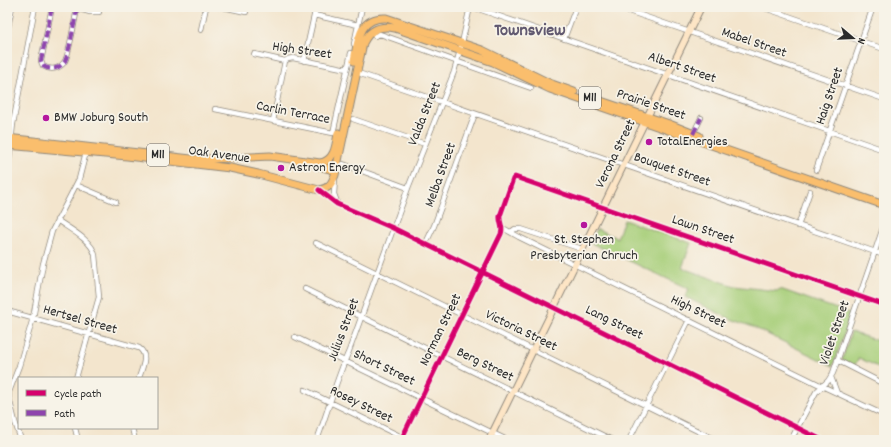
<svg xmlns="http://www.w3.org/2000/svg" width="891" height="447" font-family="Dekko,sans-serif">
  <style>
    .green { fill: #a8cf7a; stroke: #6a7d52 }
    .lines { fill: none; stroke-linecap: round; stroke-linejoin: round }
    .street-casing { stroke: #8f887c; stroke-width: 6 }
    .secondary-casing { stroke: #8f887c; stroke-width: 8 }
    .primary-casing { stroke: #8f887c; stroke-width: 9 }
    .street { stroke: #fff; stroke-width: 4.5 }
    .secondary { stroke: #fde5c5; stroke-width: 6 }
    .primary { stroke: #fabe6d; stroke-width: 7 }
    .quiet { stroke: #8e44ad; stroke-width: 4; stroke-dasharray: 8 4; stroke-linecap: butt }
    .cycleway-casing { stroke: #f7f3e8; stroke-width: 8 }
    .cycleway { stroke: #d6006c; stroke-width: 5 }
    .poi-dot { fill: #b5179e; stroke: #f7f3e8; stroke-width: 1.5 }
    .labels { text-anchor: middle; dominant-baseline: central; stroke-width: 3.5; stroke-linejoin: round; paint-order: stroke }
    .shield { fill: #f7f3e8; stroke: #686764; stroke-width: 1 }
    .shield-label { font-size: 13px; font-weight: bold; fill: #2b2b2b }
    .street-label { font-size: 14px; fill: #2b2b2b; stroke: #f7f3e8 }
    .poi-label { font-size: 14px; fill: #2b2b2b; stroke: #f7f3e8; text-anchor: start }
    .district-label { font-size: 18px; font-weight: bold; fill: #615970; stroke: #f7f3e8 }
  </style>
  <rect width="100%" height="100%" fill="#f7f3e8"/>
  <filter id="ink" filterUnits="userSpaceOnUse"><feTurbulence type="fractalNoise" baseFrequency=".025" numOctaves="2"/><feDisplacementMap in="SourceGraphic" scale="8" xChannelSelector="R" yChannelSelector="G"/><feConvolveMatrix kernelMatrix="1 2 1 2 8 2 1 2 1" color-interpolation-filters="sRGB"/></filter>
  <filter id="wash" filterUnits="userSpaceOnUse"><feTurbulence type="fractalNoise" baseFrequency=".012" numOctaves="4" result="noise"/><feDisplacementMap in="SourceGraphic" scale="16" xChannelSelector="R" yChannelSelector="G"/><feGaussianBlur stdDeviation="0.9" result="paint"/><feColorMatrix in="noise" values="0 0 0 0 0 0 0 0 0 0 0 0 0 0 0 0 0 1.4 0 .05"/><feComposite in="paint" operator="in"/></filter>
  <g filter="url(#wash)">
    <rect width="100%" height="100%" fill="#f3e5cd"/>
    <path class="green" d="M 624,220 L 691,243 L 682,268 L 734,286 L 777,291 L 780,289 L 851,314 L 833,366 L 753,327 L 731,319 L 685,297 L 689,289 L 591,243 L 597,229 L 617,238 Z
      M 851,332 L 884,343 L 884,370 L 859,358 L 854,366 L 842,360 Z"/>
  </g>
  <g filter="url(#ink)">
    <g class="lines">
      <g class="street-casing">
        <path id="street" d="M 52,7 L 41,61 L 43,66 C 51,71 60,69 65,61 C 69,54 75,18 77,9
          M 72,7 L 90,12 L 99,12
          M 223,7 L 246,12
          M 473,7 L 884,150
          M 617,7 L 884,99
          M 762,7 L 884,49
          M 314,15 L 358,25
          M 201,30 L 206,7
          M 7,32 L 12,7
          M 375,36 L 380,34 L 531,88
          M 564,39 L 576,7
          M 354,44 L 362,7
          M 254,54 L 285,61 L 288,59 L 293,58 L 347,69
          M 304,61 L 316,7
          M 361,74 L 884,255
          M 215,109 L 333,133 L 351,53
          M 7,116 L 13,124
          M 353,119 L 425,144
          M 273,121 L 285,61
          M 693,134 L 701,118
          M 343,164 L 408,188
          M 816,170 L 873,7
          M 7,178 L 13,124 L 35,7
          M 335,179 L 334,194 L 337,202
          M 76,185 L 116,202
          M 319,190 L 337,204 L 393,228 L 822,440
          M 57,220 C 68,228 92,240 95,255 L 99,297 L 76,378
          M 798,226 L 810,191
          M 503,228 L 519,237 L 822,386 L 884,415
          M 511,232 L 515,229 L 521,229 L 582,249
          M 316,243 L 716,440
          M 426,243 L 434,226 L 475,114
          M 305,289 L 612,440
          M 7,311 L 139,348 C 149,355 142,368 139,378
          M 295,337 L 507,440
          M 837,360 L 884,384
          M 831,377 L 837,393
          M 305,390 L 408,440
          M 75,428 L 78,440
          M 132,428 L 135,440
          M 21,440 L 15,422 L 9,398 L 9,392 L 19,366 L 33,318 L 43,264 L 52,231 L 79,179 L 86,152
          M 317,440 C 328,411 336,380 349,351 L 408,188 L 454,72 L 462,43 L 470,7
          M 401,440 L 501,234 C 504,227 499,223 500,216 L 513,179 L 515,177 L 884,305
          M 629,440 L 689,320
          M 791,440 L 816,392 L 828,381 L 833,373 L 884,225
          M 883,440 L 884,438"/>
      </g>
      <g class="secondary-casing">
        <path id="secondary" d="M 489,440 L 701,7"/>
      </g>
      <g class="primary-casing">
        <path id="primary" d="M 354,61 C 358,40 359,17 386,18 L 482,50 L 549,83 L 574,92
          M 586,96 L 669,124 L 699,136
          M 7,138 L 191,159 L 211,159 L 270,156 L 320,163 C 335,161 336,145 338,133
          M 7,145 L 127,156 L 230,168 L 258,174 L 319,190 C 329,189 332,183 335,175 L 363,43 C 370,29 380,25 395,28 L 493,62 L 550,89 L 884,205
          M 316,165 L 336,171"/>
      </g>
      <use href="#street" class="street"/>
      <use href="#secondary" class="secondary"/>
      <use href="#primary" class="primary"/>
      <path class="quiet" d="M 52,7 L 41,61 L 43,66 C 51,71 60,69 65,61 C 69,54 75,18 77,9
        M 693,134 L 701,118"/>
      <g class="cycleway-casing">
        <path id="cycleway" d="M 319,190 L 337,204 L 393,228 L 822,440
          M 401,440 L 501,234 C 504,227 499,223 500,216 L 513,179 L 515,177 L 884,305"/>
      </g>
      <use href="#cycleway" class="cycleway"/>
    </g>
  </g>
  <g class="poi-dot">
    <circle cx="46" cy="118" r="4"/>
    <circle cx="649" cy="142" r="4"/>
    <circle cx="281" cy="168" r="4"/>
    <circle cx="584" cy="225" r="4"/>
  </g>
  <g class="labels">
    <g class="shield">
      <rect x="579" y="87" width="22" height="22" rx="3"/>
      <rect x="147" y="144" width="22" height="22" rx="3"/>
    </g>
    <g class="shield-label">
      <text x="590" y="98">M11</text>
      <text x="158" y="155">M11</text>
    </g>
    <g class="street-label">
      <text transform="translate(754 43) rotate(19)">Mabel Street</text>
      <text transform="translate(302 51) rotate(8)">High Street</text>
      <text transform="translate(682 68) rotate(19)">Albert Street</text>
      <text transform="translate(830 96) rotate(-71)">Haig Street</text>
      <text transform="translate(651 105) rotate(19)">Prairie Street</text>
      <text transform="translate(293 113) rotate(11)">Carlin Terrace</text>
      <text transform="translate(425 114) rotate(-68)">Valda Street</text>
      <text transform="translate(616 154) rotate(-64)">Verona Street</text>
      <text transform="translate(219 155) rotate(8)">Oak Avenue</text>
      <text transform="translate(672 170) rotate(19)">Bouquet Street</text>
      <text transform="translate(441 175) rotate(-70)">Melba Street</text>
      <text transform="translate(703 230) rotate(19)">Lawn Street</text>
      <text transform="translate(698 312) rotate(26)">High Street</text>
      <text transform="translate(80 320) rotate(16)">Hertsel Street</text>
      <text transform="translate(614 323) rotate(26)">Lang Street</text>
      <text transform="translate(344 330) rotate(-69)">Julius Street</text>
      <text transform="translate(441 330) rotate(-64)">Norman Street</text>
      <text transform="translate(521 331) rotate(26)">Victoria Street</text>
      <text transform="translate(835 333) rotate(-71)">Violet Street</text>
      <text transform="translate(485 365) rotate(26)">Berg Street</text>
      <text transform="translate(384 368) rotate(26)">Short Street</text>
      <text transform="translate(361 405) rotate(26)">Rosey Street</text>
    </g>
    <g class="poi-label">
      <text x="54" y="118">BMW Joburg South</text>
      <text x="657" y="142">TotalEnergies</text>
      <text x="289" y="168">Astron Energy</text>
      <text x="584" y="240" text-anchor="middle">St. Stephen<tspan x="584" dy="16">Presbyterian Chruch</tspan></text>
    </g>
    <g class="district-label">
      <text x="530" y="31">Townsview</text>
    </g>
  </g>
  <rect width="891" height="447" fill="none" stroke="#f7f3e8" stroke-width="24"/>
  <rect x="18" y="377" width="140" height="52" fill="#f7f3e8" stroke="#a5a39c"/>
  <rect x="26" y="390" width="20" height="6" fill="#d6006c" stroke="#a5a39c"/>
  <text x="54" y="397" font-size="12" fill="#2b2b2b">Cycle path</text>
  <rect x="26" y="410" width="20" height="6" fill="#8e44ad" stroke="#a5a39c"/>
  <text x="54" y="417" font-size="12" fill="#2b2b2b">Path</text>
  <g transform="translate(853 38) rotate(109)" stroke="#f7f3e8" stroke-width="3" paint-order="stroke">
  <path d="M0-3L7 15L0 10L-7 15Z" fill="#2b2b2b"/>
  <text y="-6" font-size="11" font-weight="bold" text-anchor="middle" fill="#2b2b2b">N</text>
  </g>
</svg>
